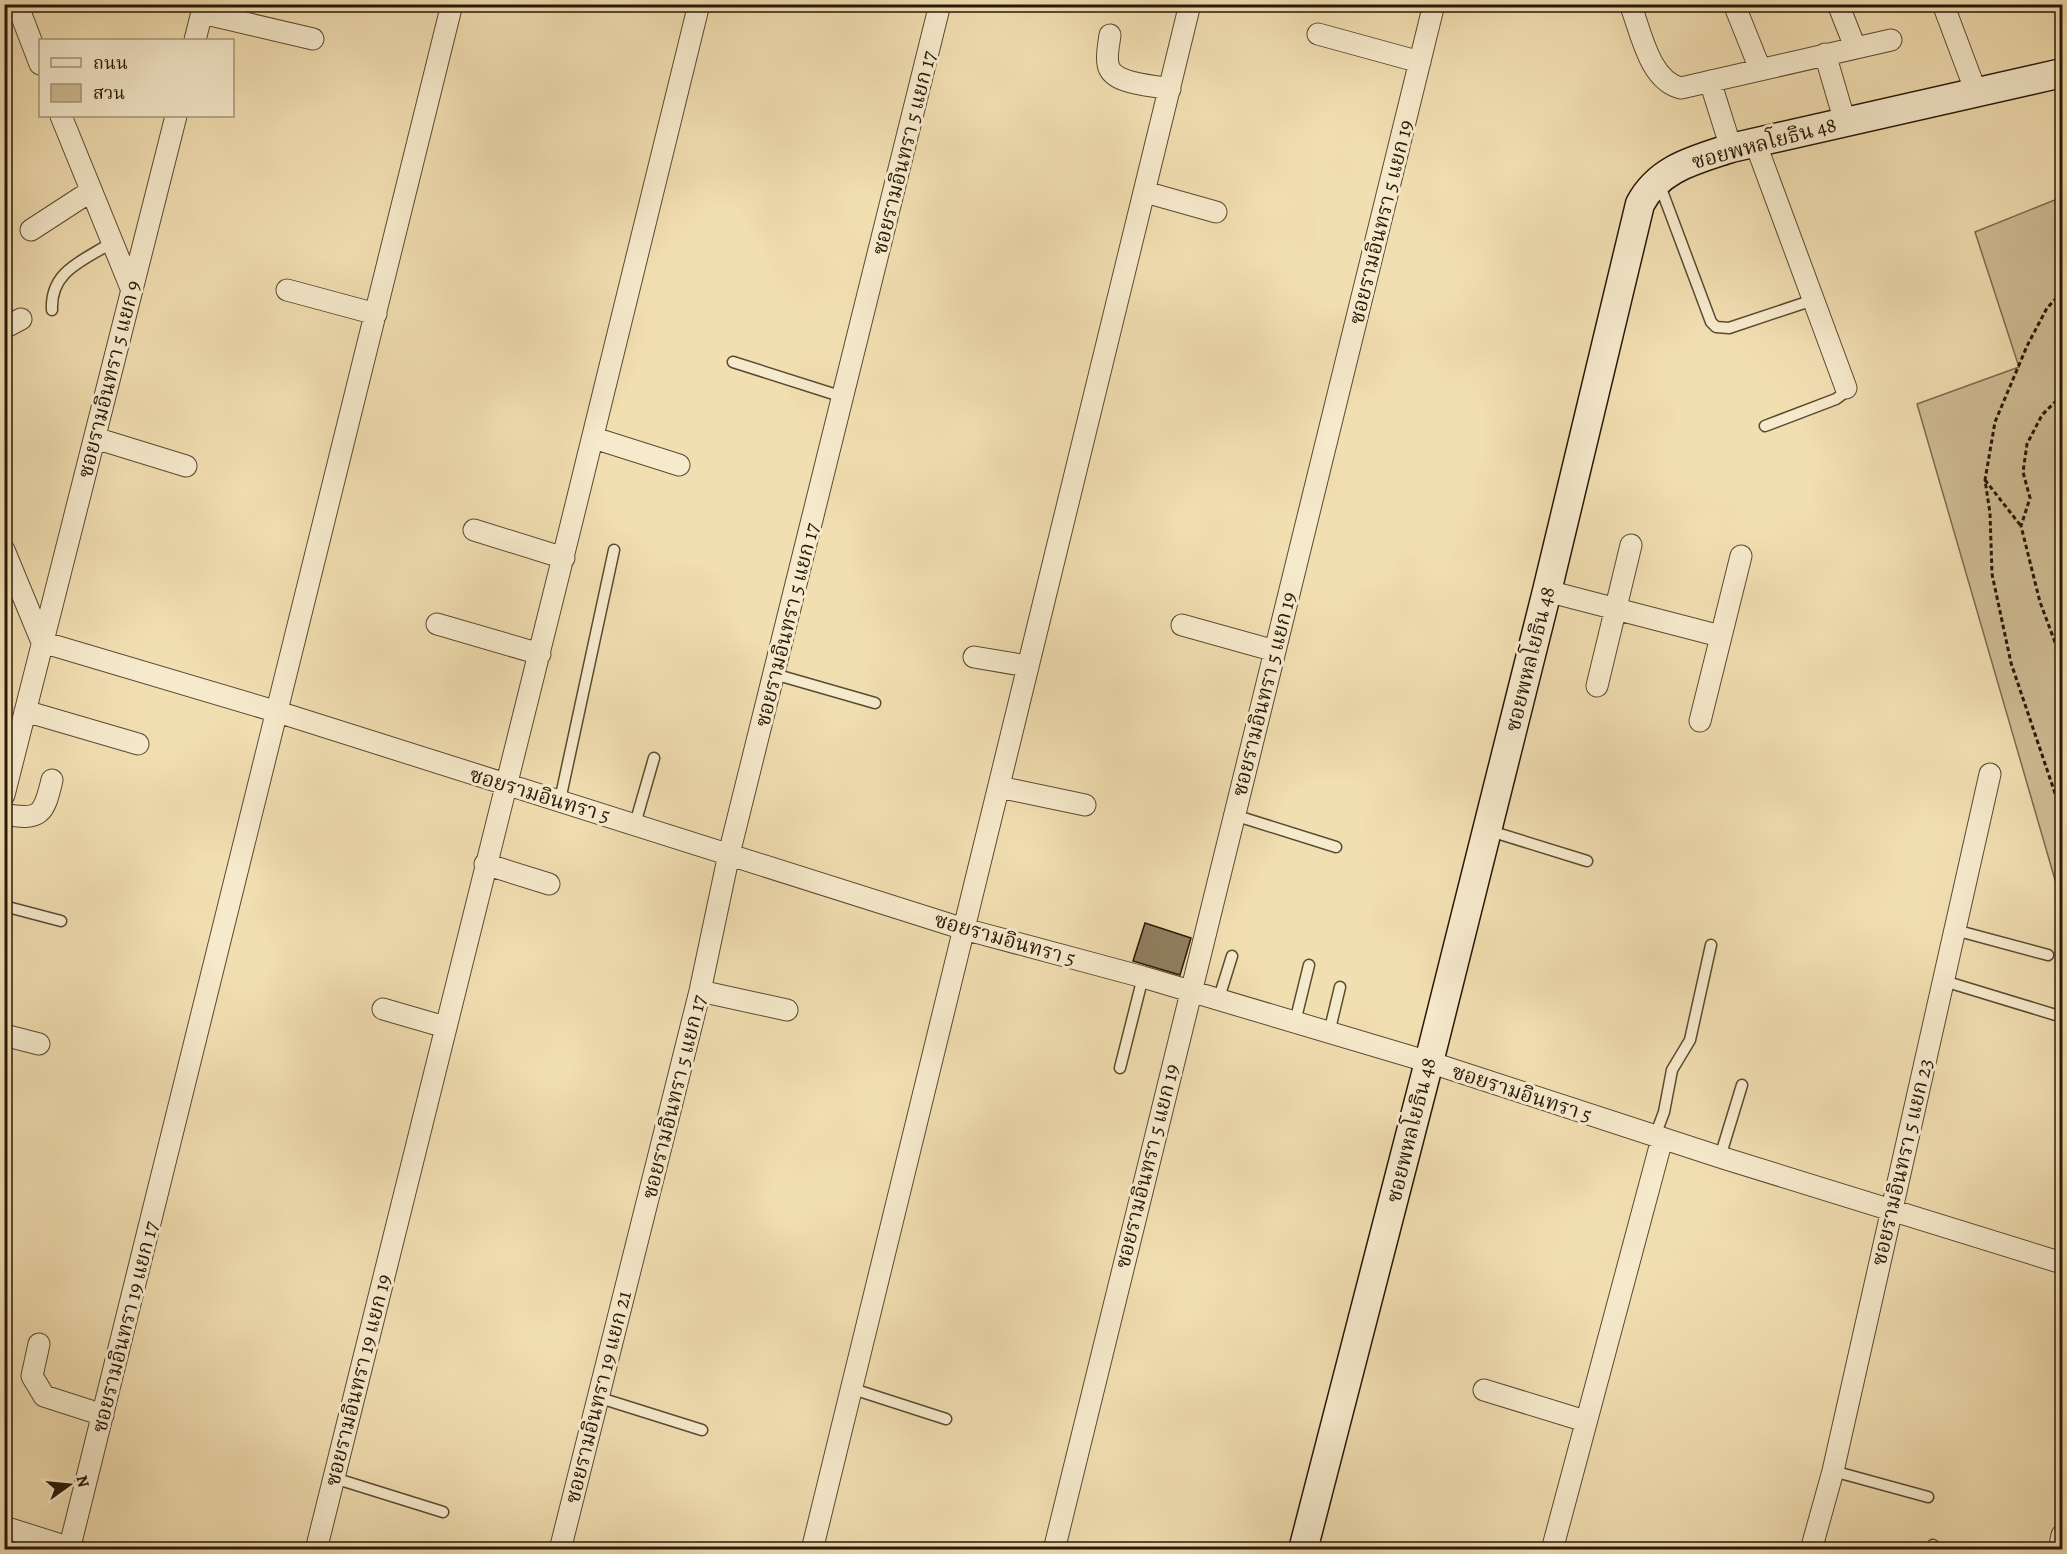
<svg xmlns="http://www.w3.org/2000/svg" width="2067" height="1554" font-family="Alegreya,'Noto Serif Thai',serif">
  <style>
    .green { fill: #cfbc94; stroke: #7c6a4e; stroke-width: 1.5 }
    .building { fill: #917f60; stroke: #281808; stroke-width: 1.5 }
    .lines { fill: none; stroke-linecap: round; stroke-linejoin: round }
    .lane-casing { stroke: #5a4a32; stroke-width: 13 }
    .street-casing { stroke: #5a4a32; stroke-width: 23 }
    .secondary-casing { stroke: #281808; stroke-width: 31 }
    .path { stroke: #281808; stroke-width: 3; stroke-dasharray: 4.5 3; stroke-linecap: butt }
    .lane { stroke: #f6eacc; stroke-width: 10 }
    .street { stroke: #f6eacc; stroke-width: 21 }
    .secondary { stroke: #f6eacc; stroke-width: 28 }
    .labels { text-anchor: middle; dominant-baseline: central; stroke-width: 6; stroke-linejoin: round; paint-order: stroke }
    .street-label { font-size: 21px; fill: #281808; stroke: #f6eacc }
  </style>
  <rect width="100%" height="100%" fill="#f1deb1"/>
  <filter id="stains"><feTurbulence type="fractalNoise" baseFrequency=".00333" numOctaves="4"/><feColorMatrix values="0 0 0 0 .2 0 0 0 0 .09 0 0 0 0 .02 0 0 0 .5 -.17"/></filter>
  <radialGradient id="worn" r=".72"><stop offset=".6" stop-color="#630" stop-opacity="0"/><stop offset="1" stop-color="#630" stop-opacity=".3"/></radialGradient>
  <path class="green" d="M 2062,197 L 2062,904 L 1917,404 L 2019,367 L 1975,232 Z"/>
  <path class="building" d="M 1145,923 L 1191,938 L 1180,975 L 1133,961 Z"/>
  <g class="lines">
    <g class="lane-casing">
      <path id="lane" d="M 1659,183 L 1711,322 L 1716,327 L 1729,328 L 1813,300
        M 52,310 C 50,271 83,261 111,243
        M 733,362 L 843,397
        M 1765,426 L 1836,399 L 1844,393 L 1846,388
        M 774,674 L 875,703
        M 560,800 L 614,550
        M 1234,815 L 1336,847
        M 635,824 L 654,758
        M 1487,830 L 1587,861
        M 4,906 L 61,921
        M 1955,930 L 2048,955
        M 1944,981 L 2059,1016
        M 1218,1001 L 1232,956
        M 1295,1022 L 1309,965
        M 1329,1033 L 1340,987
        M 1120,1068 L 1143,977
        M 1655,1136 L 1664,1112 L 1672,1070 L 1690,1040 L 1711,945
        M 1720,1157 L 1742,1085
        M 853,1389 L 946,1419
        M 597,1397 L 702,1430
        M 1833,1471 L 1928,1497
        M 334,1478 L 443,1512
        M 1932,1550 L 1933,1545"/>
    </g>
    <g class="street-casing">
      <path id="street" d="M 17,4 L 40,64
        M 1630,4 C 1641,31 1649,81 1681,88 L 1891,40
        M 1734,4 L 1760,69
        M 1838,4 L 1855,47
        M 1943,4 L 1976,92
        M 202,13 L 313,39
        M 1318,34 L 1420,62
        M 1110,35 C 1109,44 1106,55 1108,64 C 1111,85 1153,85 1170,89
        M 195,40 L 204,4
        M 1825,54 L 1845,122
        M 1710,81 L 1731,148
        M 61,116 L 131,288
        M 1755,142 L 1846,388
        M 1145,192 L 1216,212
        M 31,230 L 91,191
        M 287,290 L 376,314
        M 4,328 L 21,319
        M 95,438 L 186,466
        M 594,438 L 679,465
        M 474,530 L 564,558
        M 4,550 L 42,642 L 278,712 L 964,929 L 1143,977 L 1429,1062 L 1720,1157 L 2062,1263
        M 1547,591 L 1720,636
        M 437,624 L 540,654
        M 1182,625 L 1275,651
        M 974,657 L 1027,666
        M 1597,686 L 1631,545
        M 25,711 L 138,744
        M 1700,721 L 1741,556
        M 999,787 L 1085,805
        M 4,795 L 176,116
        M 4,814 C 41,821 44,814 52,780
        M 485,864 L 549,884
        M 700,991 L 787,1010
        M 383,1009 L 445,1027
        M 4,1035 L 39,1044
        M 39,1344 L 32,1376 L 44,1396 L 103,1415
        M 1484,1390 L 1585,1421
        M 4,1527 L 77,1550
        M 69,1550 L 452,4
        M 316,1550 C 443,1034 574,520 699,4
        M 560,1550 L 700,991 L 729,854 L 940,4
        M 812,1550 L 1190,4
        M 1054,1550 L 1434,4
        M 1552,1550 L 1662,1139
        M 1811,1550 L 1833,1471 L 1990,774
        M 2059,1550 L 2062,1535"/>
    </g>
    <g class="secondary-casing">
      <path id="secondary" d="M 1303,1550 L 1429,1062 L 1547,591 L 1640,204 C 1659,168 1695,160 1731,148 L 2062,73"/>
    </g>
    <path class="path" d="M 2062,292 L 2047,308 L 2027,346 L 1995,422 L 1985,480 L 1990,513 L 1992,574 L 2011,663 L 2062,814
      M 2062,395 L 2042,415 L 2027,444 L 2023,472 L 2030,498 L 2021,526 L 2040,602 L 2062,661
      M 1985,480 L 2021,526"/>
    <use href="#lane" class="lane"/>
    <use href="#street" class="street"/>
    <use href="#secondary" class="secondary"/>
  </g>
  <g class="labels">
    <g class="street-label">
      <text transform="translate(1764 143) rotate(-15)">ซอยพหลโยธิน 48</text>
      <text transform="translate(904 153) rotate(-76)">ซอยรามอินทรา 5 แยก 17</text>
      <text transform="translate(1381 222) rotate(-76)">ซอยรามอินทรา 5 แยก 19</text>
      <text transform="translate(109 379) rotate(-76)">ซอยรามอินทรา 5 แยก 9</text>
      <text transform="translate(787 625) rotate(-76)">ซอยรามอินทรา 5 แยก 17</text>
      <text transform="translate(1530 659) rotate(-76)">ซอยพหลโยธิน 48</text>
      <text transform="translate(1264 694) rotate(-76)">ซอยรามอินทรา 5 แยก 19</text>
      <text transform="translate(540 795) rotate(17)">ซอยรามอินทรา 5</text>
      <text transform="translate(1005 939) rotate(16)">ซอยรามอินทรา 5</text>
      <text transform="translate(1522 1093) rotate(18)">ซอยรามอินทรา 5</text>
      <text transform="translate(674 1097) rotate(-76)">ซอยรามอินทรา 5 แยก 17</text>
      <text transform="translate(1411 1130) rotate(-76)">ซอยพหลโยธิน 48</text>
      <text transform="translate(1902 1162) rotate(-77)">ซอยรามอินทรา 5 แยก 23</text>
      <text transform="translate(1147 1166) rotate(-76)">ซอยรามอินทรา 5 แยก 19</text>
      <text transform="translate(125 1327) rotate(-76)">ซอยรามอินทรา 19 แยก 17</text>
      <text transform="translate(358 1380) rotate(-76)">ซอยรามอินทรา 19 แยก 19</text>
      <text transform="translate(598 1397) rotate(-76)">ซอยรามอินทรา 19 แยก 21</text>
    </g>
  </g>
  <rect width="2067" height="1554" fill="none" stroke="#f1deb1" stroke-width="24"/>
  <rect x="6" y="6" width="2055" height="1542" fill="none" stroke="#281808" stroke-width="3"/>
  <rect x="12" y="12" width="2043" height="1530" fill="none" stroke="#281808" stroke-width="1.5"/>
  <rect x="39" y="39" width="195" height="78" fill="#f6eacc" stroke="#a4967e" stroke-width="1.5"/>
  <rect x="51" y="58" width="30" height="9" fill="#f6eacc" stroke="#a4967e" stroke-width="1.5"/>
  <text x="93" y="69" font-size="18" fill="#281808">ถนน</text>
  <rect x="51" y="84" width="30" height="18" fill="#cfbc94" stroke="#a4967e" stroke-width="1.5"/>
  <text x="93" y="99" font-size="18" fill="#281808">สวน</text>
  <g transform="translate(69 1485) rotate(75)" stroke="#f6eacc" stroke-width="4.5" paint-order="stroke">
  <path d="M0-4.5L10 22L0 15L-10 22Z" fill="#281808"/>
  <text y="-9" font-size="16" font-weight="bold" text-anchor="middle" fill="#281808">N</text>
  </g>
  <rect width="100%" height="100%" filter="url(#stains)"/>
  <rect width="100%" height="100%" fill="url(#worn)"/>
</svg>
